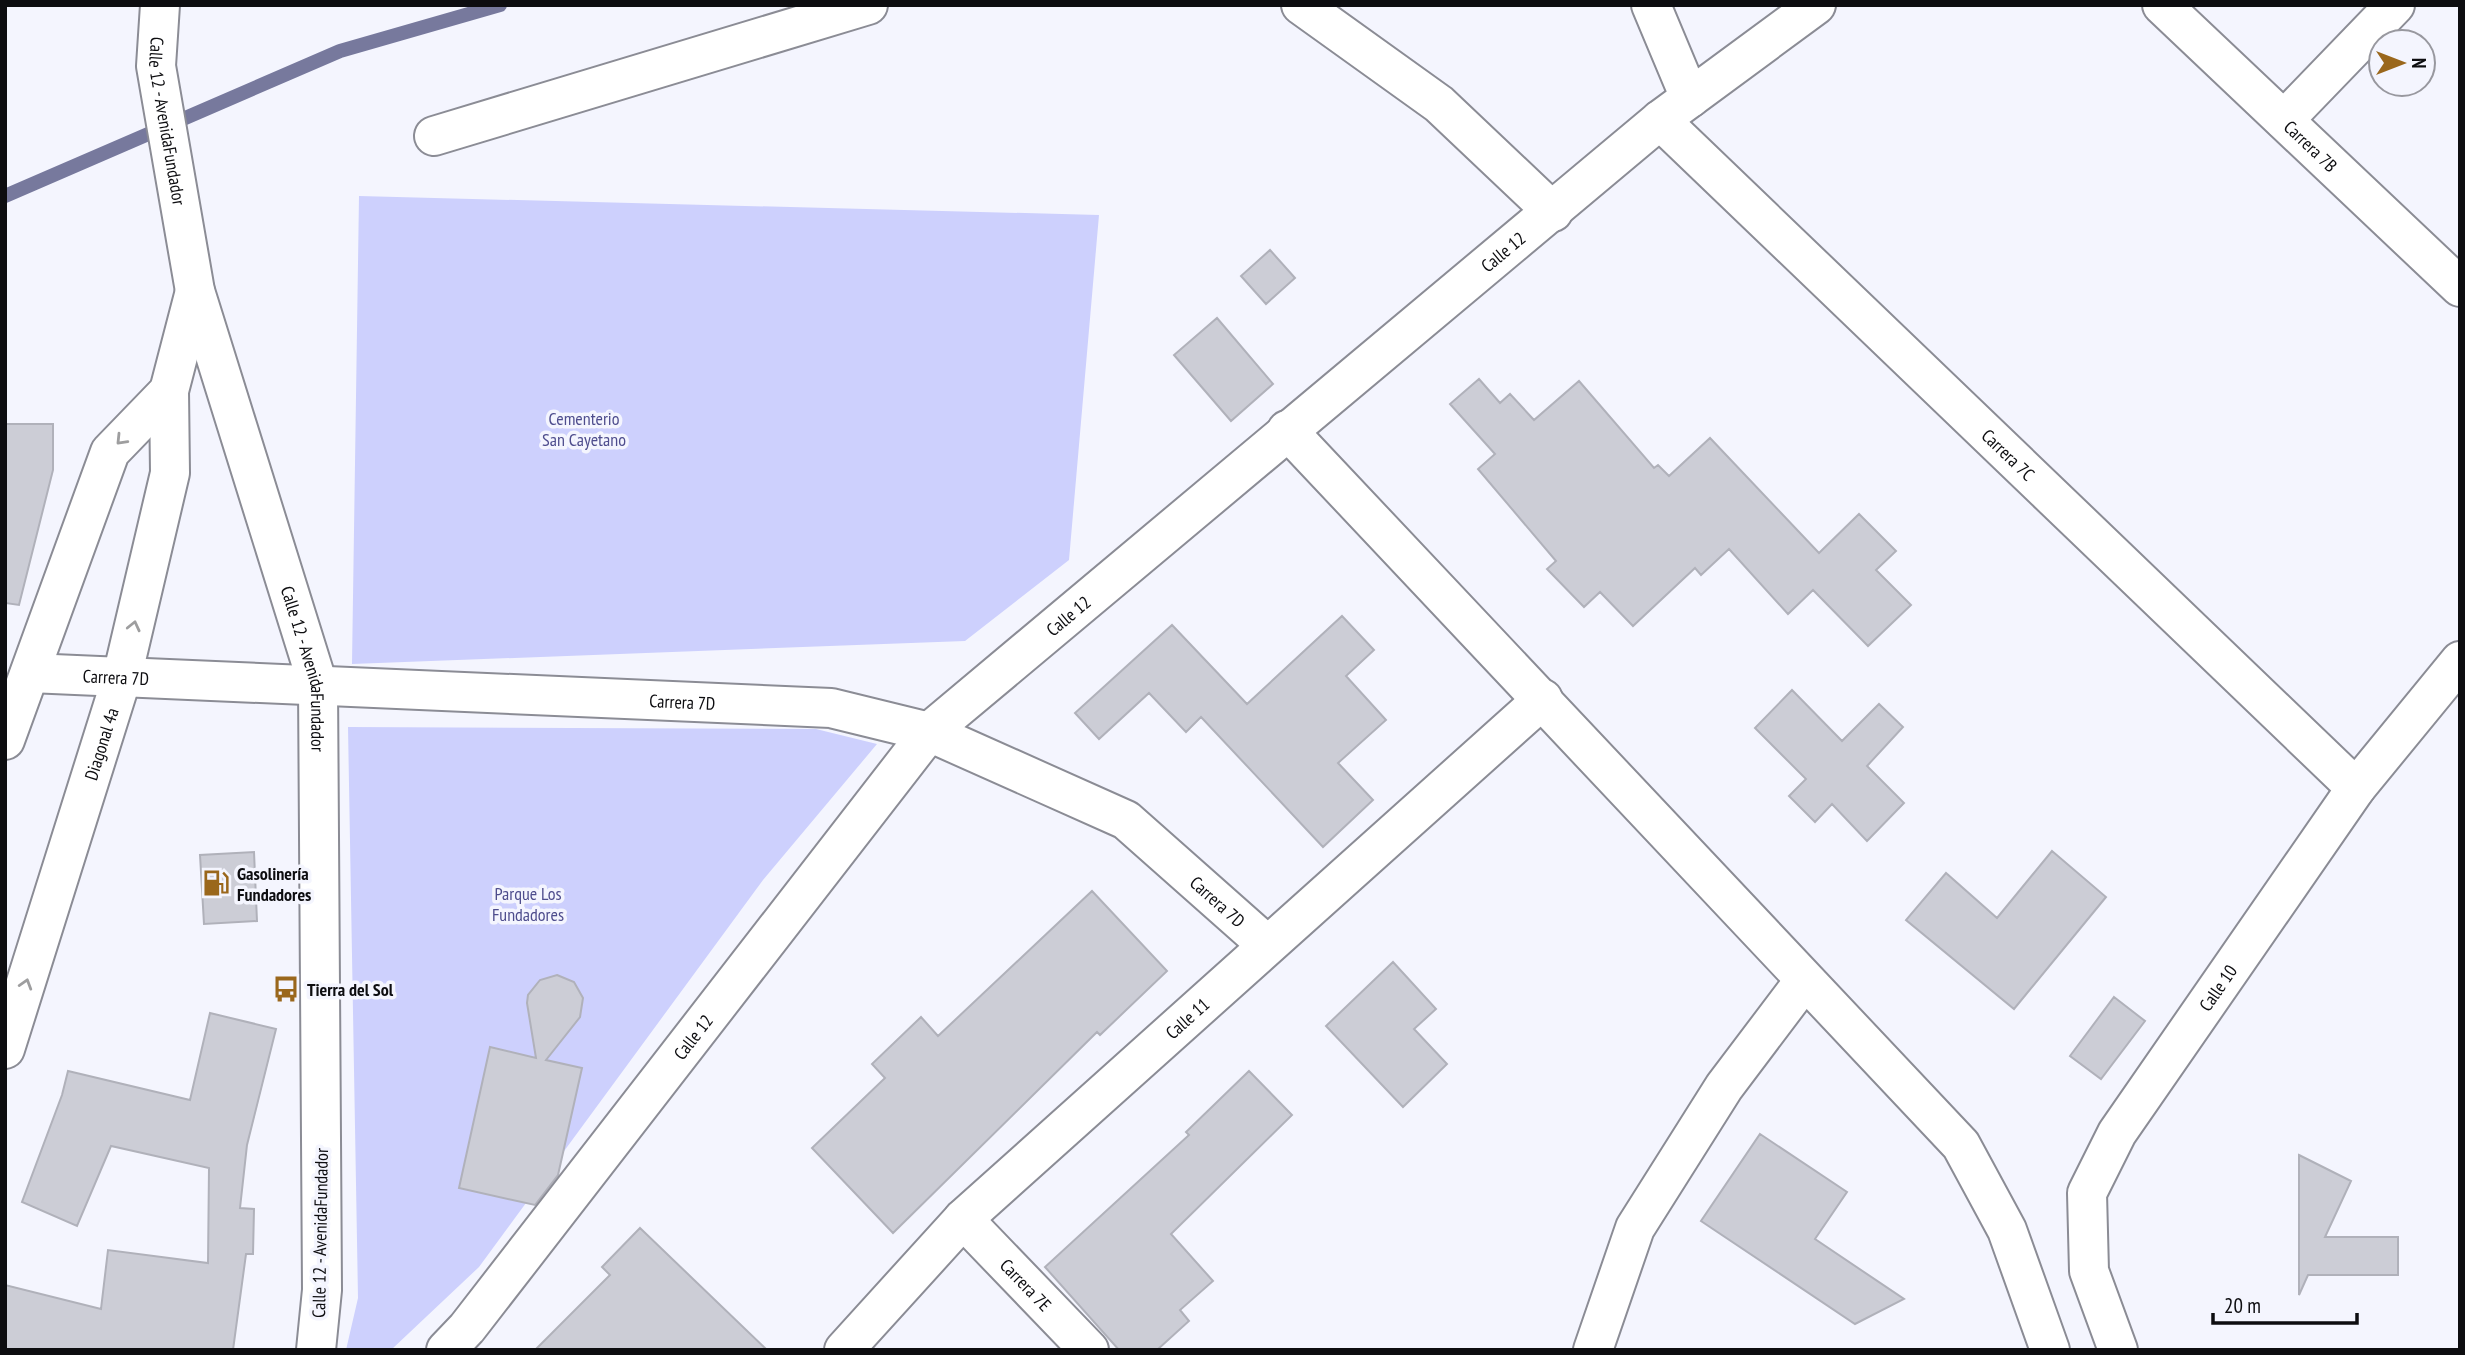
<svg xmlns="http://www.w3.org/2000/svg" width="2465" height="1355" font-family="'PT Sans Narrow',sans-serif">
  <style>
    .green { fill: #cdd0fd }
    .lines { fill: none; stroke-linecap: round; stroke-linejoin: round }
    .stream { stroke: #77799d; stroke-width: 14 }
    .building { fill: #cccdd6; stroke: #b0b1ba; stroke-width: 2 }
    .minor-casing { stroke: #8b8c95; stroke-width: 42 }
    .minor { stroke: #fff; stroke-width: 38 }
    .oneway { stroke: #9e9e9f }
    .labels { text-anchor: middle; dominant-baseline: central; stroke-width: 7; stroke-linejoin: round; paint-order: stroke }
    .street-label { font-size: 18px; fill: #0d0d10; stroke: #f4f5fe }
    .park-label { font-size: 18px; fill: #4e4d8d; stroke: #f4f5fe }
    .poi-label { font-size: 18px; font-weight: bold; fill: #0d0d10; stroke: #f4f5fe; text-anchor: start }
  </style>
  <rect width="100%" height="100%" fill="#f4f5fe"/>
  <path class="green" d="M 359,196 L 1099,215 L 1069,560 L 965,641 L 352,664 Z
    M 348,727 L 816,729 L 877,744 L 763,880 L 479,1267 L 391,1350 L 346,1350 L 358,1298 Z"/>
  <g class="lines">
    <path class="stream" d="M 5,196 L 340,51 L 500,5"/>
  </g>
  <path class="building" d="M 1270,250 L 1295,278 L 1266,304 L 1241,276 Z
    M 1217,318 L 1273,384 L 1231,421 L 1174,355 Z
    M 1479,379 L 1500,403 L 1510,394 L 1534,420 L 1579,381 L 1654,468 L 1658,465 L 1669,476 L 1710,438 L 1819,553 L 1859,514 L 1896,551 L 1876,570 L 1911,605 L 1868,646 L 1813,590 L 1788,614 L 1729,549 L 1701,575 L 1695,568 L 1633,626 L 1600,592 L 1584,607 L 1547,569 L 1556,561 L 1478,469 L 1495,454 L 1450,404 Z
    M 5,424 L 53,424 L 53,470 L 19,605 L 5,603 Z
    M 1342,616 L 1374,650 L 1346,676 L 1386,720 L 1338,763 L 1373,800 L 1323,847 L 1201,717 L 1186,732 L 1149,693 L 1099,739 L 1075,713 L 1172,625 L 1247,704 Z
    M 1792,690 L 1842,741 L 1879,704 L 1903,727 L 1867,766 L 1904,803 L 1867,841 L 1832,804 L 1815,822 L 1789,796 L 1806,779 L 1755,728 Z
    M 2052,851 L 2106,897 L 2014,1009 L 1906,920 L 1946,873 L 1997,918 Z
    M 254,852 L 257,921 L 204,924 L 200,855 Z
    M 1092,891 L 1167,971 L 1100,1035 L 1097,1032 L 893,1233 L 812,1148 L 885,1078 L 872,1064 L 921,1017 L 938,1036 Z
    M 1393,962 L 1436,1009 L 1414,1029 L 1447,1064 L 1403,1107 L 1326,1026 Z
    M 557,975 L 574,982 L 583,998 L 580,1017 L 546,1060 L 582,1068 L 558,1175 L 535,1205 L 459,1188 L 490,1047 L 536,1058 L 527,1003 L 528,995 L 540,980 Z
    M 2114,997 L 2145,1021 L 2101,1079 L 2070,1056 Z
    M 210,1013 L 276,1029 L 247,1145 L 240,1208 L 254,1209 L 253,1254 L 246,1254 L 233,1350 L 5,1350 L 5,1285 L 101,1309 L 108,1250 L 208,1263 L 209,1168 L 111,1146 L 77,1226 L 22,1202 L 62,1095 L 68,1071 L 190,1100 Z
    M 1249,1071 L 1292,1115 L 1171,1234 L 1213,1281 L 1180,1310 L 1189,1321 L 1157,1350 L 1119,1350 L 1045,1267 L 1189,1135 L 1186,1132 Z
    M 1760,1134 L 1847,1192 L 1815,1239 L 1904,1299 L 1855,1324 L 1701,1221 Z
    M 2299,1155 L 2351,1181 L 2325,1237 L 2398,1237 L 2398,1275 L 2308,1275 L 2299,1295 Z
    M 640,1228 L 767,1350 L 535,1350 L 610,1275 L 602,1267 Z"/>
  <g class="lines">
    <g class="minor-casing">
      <g id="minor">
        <path id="s1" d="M 160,5 L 156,66 L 195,291 L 318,685 L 322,1290 L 316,1350"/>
        <path d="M 1301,5 L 1439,104 L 1553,212"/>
        <path d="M 1651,5 L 1690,98"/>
        <path id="s2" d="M 2162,5 L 2460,287"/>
        <path id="s3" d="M 1660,120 L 2356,788"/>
        <path d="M 2284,120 L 2395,5"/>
        <path d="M 434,136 L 868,5"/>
        <path d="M 1287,430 L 1961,1145 L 2007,1230 L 2050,1350"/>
        <path id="s4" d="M 30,673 L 831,708 L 929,732 L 1126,820 L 1266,944"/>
        <path d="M 5,740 L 110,452 L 169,391"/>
        <path id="s5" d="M 5,1049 L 122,677 L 170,473 L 169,391 L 195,291"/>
        <path id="s6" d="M 963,1219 L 1089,1350"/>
        <path id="s7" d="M 446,1350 L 467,1328 L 929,732 L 1660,120 L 1816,5"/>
        <path id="s8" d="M 844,1350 L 963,1219 L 1543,699"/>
        <path d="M 1593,1350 L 1635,1228 L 1724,1087 L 1804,981"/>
        <path id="s9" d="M 2118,1350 L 2089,1271 L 2087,1193 L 2117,1133 L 2356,788 L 2460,661"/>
      </g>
    </g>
    <use href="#minor" class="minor"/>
  </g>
  <defs><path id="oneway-chevron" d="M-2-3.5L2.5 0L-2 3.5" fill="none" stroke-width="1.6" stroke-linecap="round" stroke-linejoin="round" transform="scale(1.75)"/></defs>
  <g class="oneway">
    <use href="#oneway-chevron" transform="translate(121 440) rotate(134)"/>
    <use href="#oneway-chevron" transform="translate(134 626) rotate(-77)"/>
    <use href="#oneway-chevron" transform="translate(26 984) rotate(-73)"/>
  </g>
  <defs>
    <g id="fuel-bare" transform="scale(2.1)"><path d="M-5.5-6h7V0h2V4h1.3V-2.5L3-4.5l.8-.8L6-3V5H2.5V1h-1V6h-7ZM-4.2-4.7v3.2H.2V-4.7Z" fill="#9a671c" stroke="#f4f5fe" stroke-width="2.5" paint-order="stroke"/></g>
    <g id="bus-bare" transform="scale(2.1)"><path d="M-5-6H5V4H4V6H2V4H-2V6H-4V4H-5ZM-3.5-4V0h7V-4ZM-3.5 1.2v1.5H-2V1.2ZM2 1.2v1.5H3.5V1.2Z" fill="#9a671c" stroke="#f4f5fe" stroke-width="2.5" paint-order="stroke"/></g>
  </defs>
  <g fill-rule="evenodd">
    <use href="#fuel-bare" x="216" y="883"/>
    <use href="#bus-bare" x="286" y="989"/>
  </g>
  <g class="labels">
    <g class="street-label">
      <text stroke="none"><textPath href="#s1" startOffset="117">Calle 12 - AvenidaFundador</textPath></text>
      <text stroke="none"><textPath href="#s2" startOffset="205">Carrera 7B</textPath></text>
      <text stroke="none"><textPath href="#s7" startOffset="1533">Calle 12</textPath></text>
      <text stroke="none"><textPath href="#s3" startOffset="483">Carrera 7C</textPath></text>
      <text stroke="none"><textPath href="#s7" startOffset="966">Calle 12</textPath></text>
      <text stroke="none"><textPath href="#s1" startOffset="684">Calle 12 - AvenidaFundador</textPath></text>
      <text stroke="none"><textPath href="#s4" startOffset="86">Carrera 7D</textPath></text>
      <text stroke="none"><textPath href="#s4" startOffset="653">Carrera 7D</textPath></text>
      <text stroke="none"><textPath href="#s5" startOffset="320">Diagonal 4a</textPath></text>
      <text stroke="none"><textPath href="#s4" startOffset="1241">Carrera 7D</textPath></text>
      <text stroke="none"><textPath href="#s9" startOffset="406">Calle 10</textPath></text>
      <text stroke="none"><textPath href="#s8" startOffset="478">Calle 11</textPath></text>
      <text stroke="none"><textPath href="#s7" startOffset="399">Calle 12</textPath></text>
      <text transform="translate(320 1233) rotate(-89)">Calle 12 - AvenidaFundador</text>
      <text stroke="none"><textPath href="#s6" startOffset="91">Carrera 7E</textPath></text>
    </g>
    <g class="park-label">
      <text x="584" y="418">Cementerio<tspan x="584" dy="21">San Cayetano</tspan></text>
      <text x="528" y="893">Parque Los<tspan x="528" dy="21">Fundadores</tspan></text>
    </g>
    <g class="poi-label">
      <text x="237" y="873">Gasolinería<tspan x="237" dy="21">Fundadores</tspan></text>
      <text x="307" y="989">Tierra del Sol</text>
    </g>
  </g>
  <rect width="2465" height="1355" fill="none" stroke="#0d0d10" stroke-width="14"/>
  <g transform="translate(2402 63) rotate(90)"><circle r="33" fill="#f4f5fe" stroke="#98989f" stroke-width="2"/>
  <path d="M0-5L12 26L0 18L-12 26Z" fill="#9a671c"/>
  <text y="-10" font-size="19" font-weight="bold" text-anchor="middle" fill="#0d0d10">N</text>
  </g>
  <path d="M2213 1313v10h144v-10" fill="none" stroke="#0d0d10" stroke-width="3.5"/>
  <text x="2224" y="1313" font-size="21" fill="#0d0d10" stroke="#f4f5fe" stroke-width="5" paint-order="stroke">20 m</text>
</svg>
